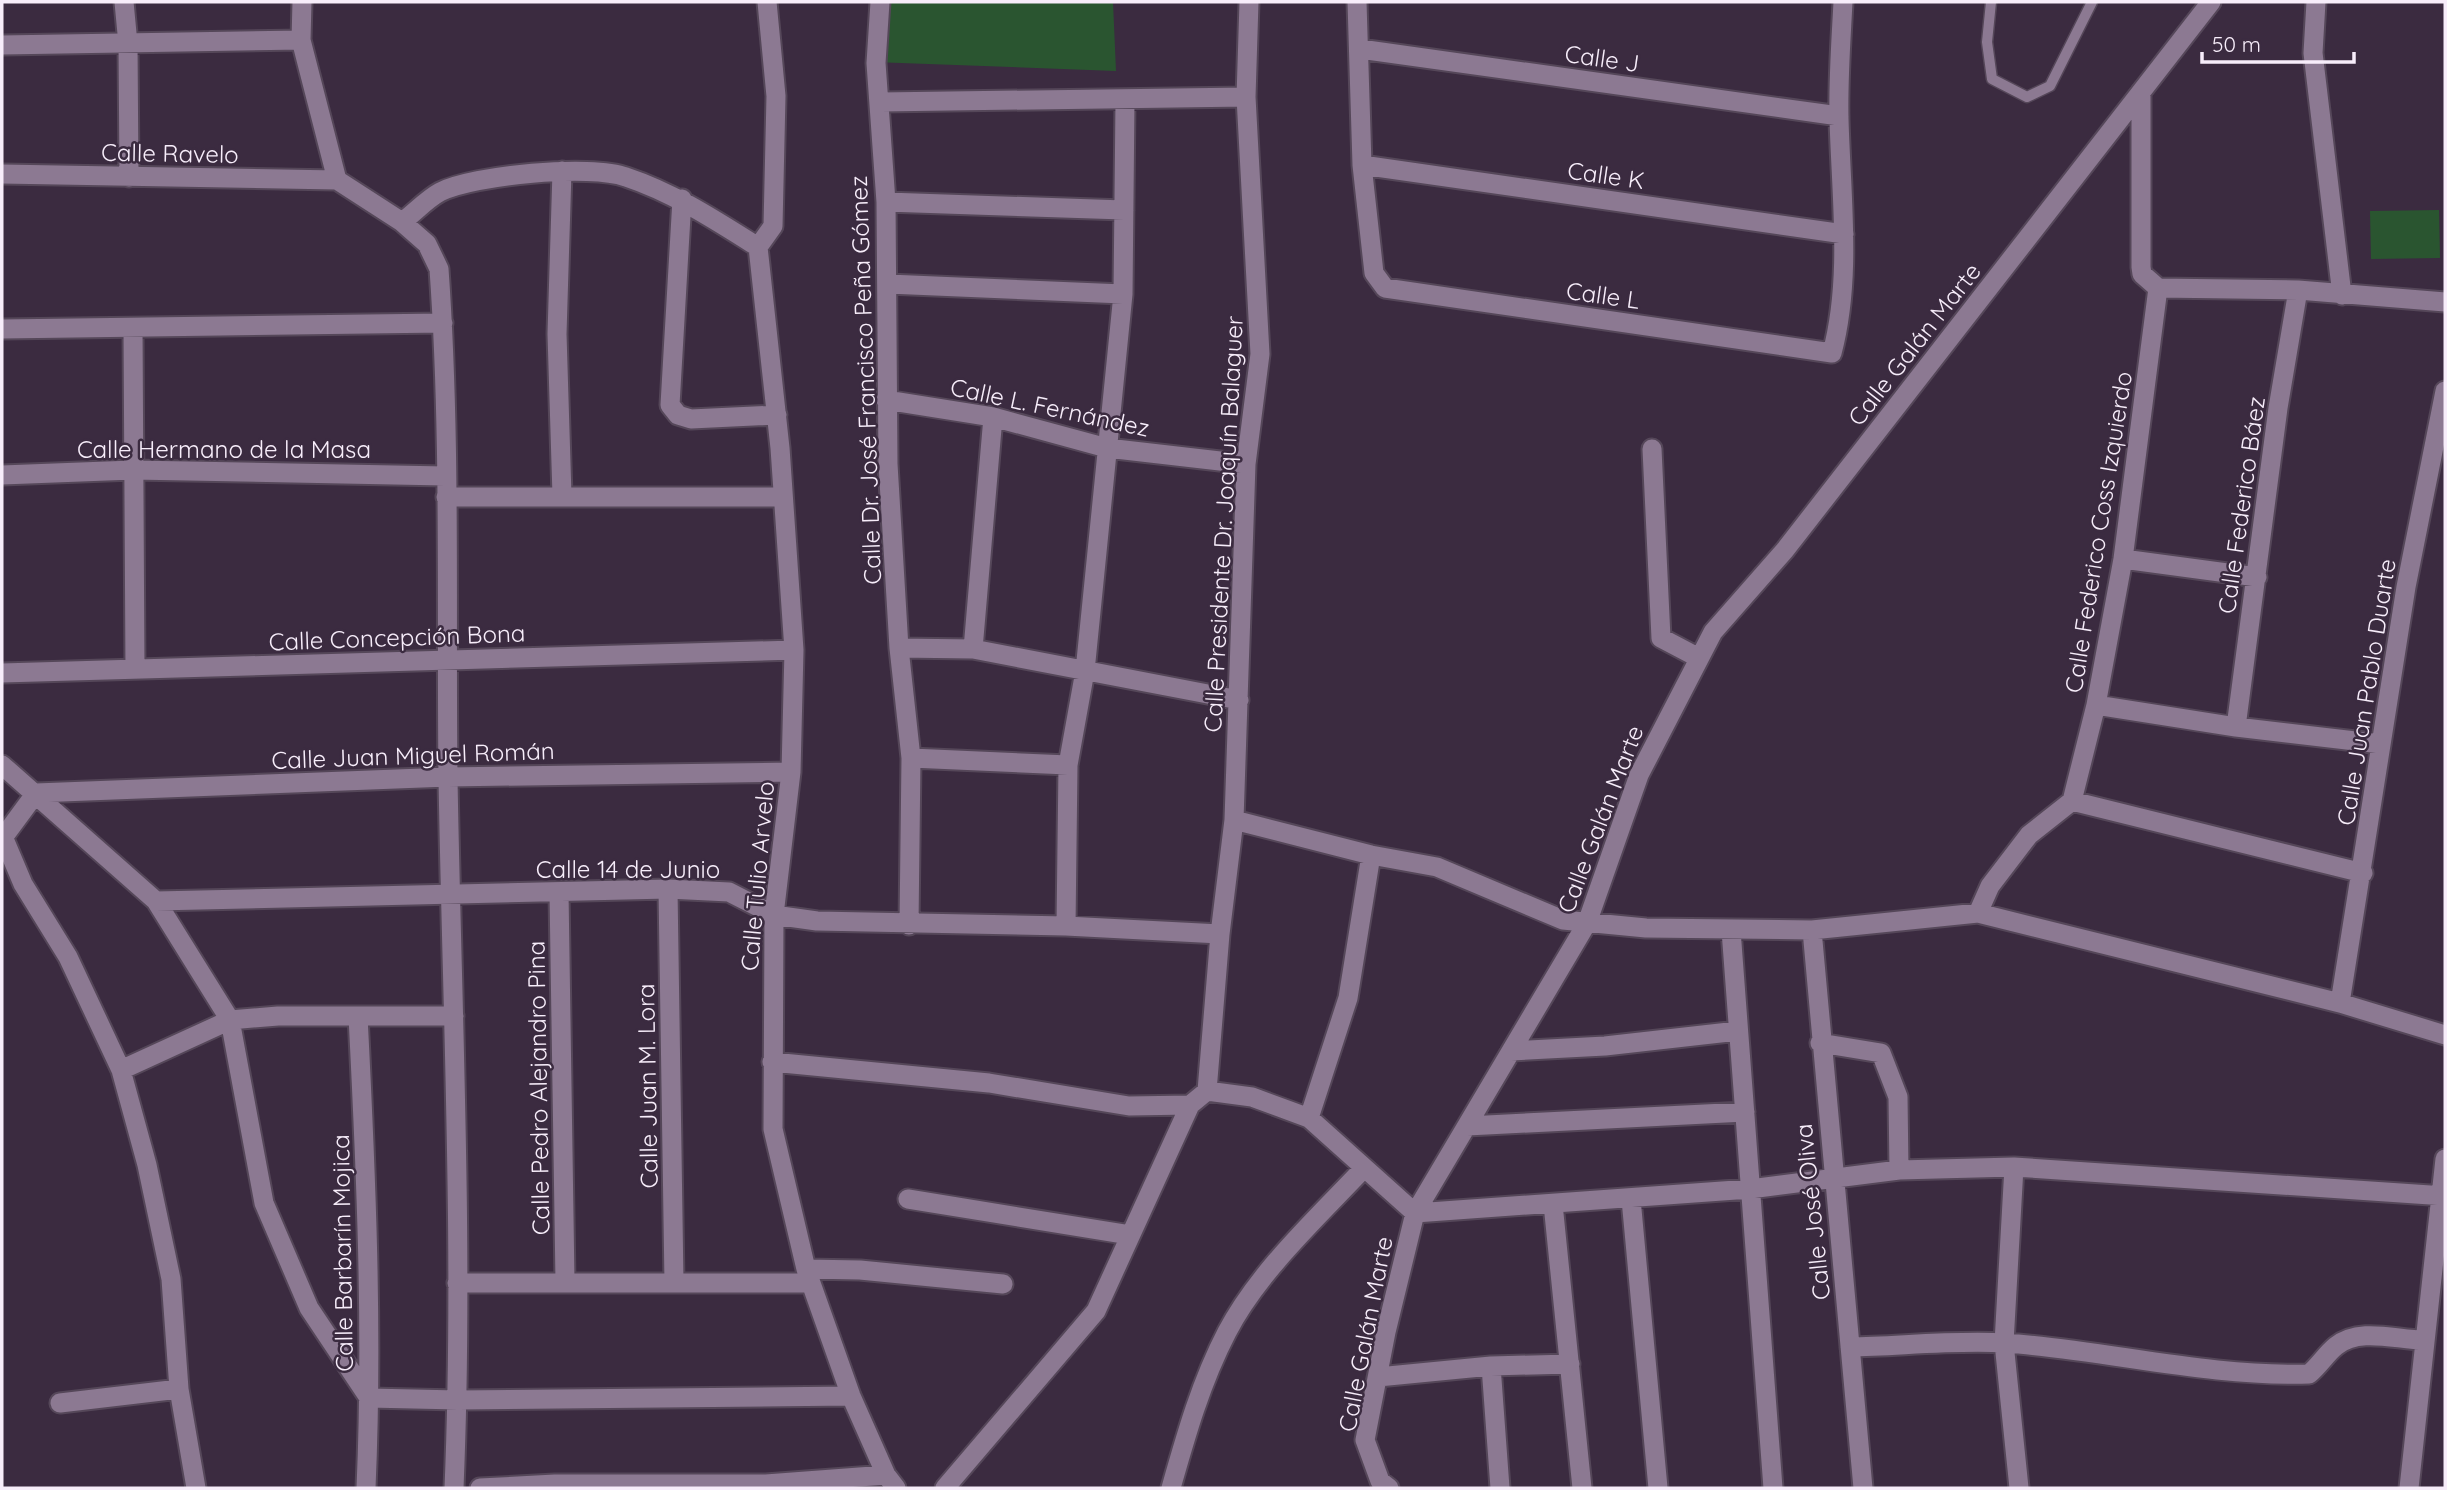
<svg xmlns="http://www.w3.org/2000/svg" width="2447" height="1490" font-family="Quicksand,sans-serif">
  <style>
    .green { fill: #2a5530 }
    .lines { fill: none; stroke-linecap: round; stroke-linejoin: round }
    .lane-casing { stroke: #554759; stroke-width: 13 }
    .street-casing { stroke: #554759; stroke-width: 23 }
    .lane { stroke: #8c7992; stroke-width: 10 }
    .street { stroke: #8c7992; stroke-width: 19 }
    .labels { text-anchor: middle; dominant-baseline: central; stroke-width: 5; stroke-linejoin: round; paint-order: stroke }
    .street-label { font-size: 24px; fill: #f7edfa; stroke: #3b2b40 }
  </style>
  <rect width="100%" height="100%" fill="#3b2b40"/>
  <path class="green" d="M 882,2 L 1113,2 L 1116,71 L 873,62 Z
    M 2439,210 L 2440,258 L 2371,259 L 2370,211 Z"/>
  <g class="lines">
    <g class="lane-casing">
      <path id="lane" d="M 1991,2 L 1987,42 L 1992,79 L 2027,97 L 2050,86 L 2092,2"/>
    </g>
    <g class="street-casing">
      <path id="street" d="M 124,2 L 128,44 L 129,177
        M 302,2 L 301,40 L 337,180 L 402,222 L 427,244 L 439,269 C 451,438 446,608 448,778 C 452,1014 464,1252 454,1488
        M 880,2 L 876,63 L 886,202 L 888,464 L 899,648 L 911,758 L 909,925
        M 1357,2 L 1362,165 L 1374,273 L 1385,288 L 1832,353 C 1852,278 1841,196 1839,119 C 1838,80 1841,41 1843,2
        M 2316,2 L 2313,53 L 2342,295
        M 2,45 L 301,40
        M 1360,49 L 1839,116
        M 2141,92 L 2141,267 L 2142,274 L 2158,288 L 2298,290 L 2445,302
        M 881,102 L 1246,97
        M 1362,165 L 1844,234
        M 562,171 L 557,334 L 562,496
        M 2,174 L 337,180
        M 682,199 L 670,405 L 678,415 L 691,419 L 777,415
        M 886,202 L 1124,210
        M 402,222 C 414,213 427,199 440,192 C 473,175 591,164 626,177 C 674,193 715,220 758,247
        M 758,247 L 780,448 L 794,650 L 791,772 L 774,915 L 773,1129 L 806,1269 L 851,1396 L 886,1475 L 896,1488
        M 758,247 L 773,226 L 776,96 L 767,2
        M 888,284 L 1123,294
        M 2,329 L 443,323
        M 133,329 L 135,669
        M 886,400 L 993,417 L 1107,448 L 1246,464
        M 1652,449 L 1661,638 L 1699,658
        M 2,475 L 133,470 L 445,476
        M 446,497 L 782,497
        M 2123,559 L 2257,577
        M 899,648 L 973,649 L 1239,700
        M 973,649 L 993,417
        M 2,673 L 794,650
        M 2096,705 L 2236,727 L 2381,744
        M 2236,727 L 2278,408 L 2298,290
        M 911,758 L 1068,765
        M 2,765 L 156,901 L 230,1020 L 264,1203 L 309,1308 L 369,1398
        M 2072,801 L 2363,873
        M 1234,820 L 1371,855 L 1437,867 L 1563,920 L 1646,928 L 1812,930 L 1978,913 L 2340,1003 L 2445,1035
        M 2,839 L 36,793 L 448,777 L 791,772
        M 4,839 L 23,884 L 68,957 L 121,1070 L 147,1165 L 171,1279 L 179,1389 L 196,1488
        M 668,889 L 674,1283
        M 559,892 L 565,1282
        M 156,901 L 668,889 L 729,892 L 774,915 L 817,921 L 1066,926 L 1220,934
        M 1978,913 L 1990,886 L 2029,835 L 2072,801 L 2096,705 L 2123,559 L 2158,288
        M 1066,926 L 1068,765 L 1085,671 L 1123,294 L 1125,101
        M 1731,930 L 1773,1488
        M 1812,930 L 1863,1488
        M 2340,1003 L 2406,587 L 2445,391
        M 358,1016 C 366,1173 373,1331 366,1488
        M 1820,1043 L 1881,1053 L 1898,1097 L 1899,1170
        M 1511,1051 L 1605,1046 L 1738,1031
        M 772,1062 L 989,1083 L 1129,1106 L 1190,1105 L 1207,1091 L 1252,1097 L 1309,1118 L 1415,1213 L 1750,1189 L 1899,1170 L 2014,1167 L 2445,1196
        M 121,1070 L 230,1020 L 278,1016 L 454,1016
        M 1207,1091 L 1220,934 L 1234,820 L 1246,464 L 1260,354 L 1246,97 L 1249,2
        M 1309,1118 L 1348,998 L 1371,855
        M 1467,1126 L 1745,1112
        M 2014,1167 L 2004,1343 L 2019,1488
        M 908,1199 L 1130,1235
        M 1631,1199 L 1658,1488
        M 1553,1204 L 1582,1488
        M 806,1269 L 860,1270 L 1003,1284
        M 457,1283 L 811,1283
        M 1850,1347 C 1901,1346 1954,1340 2005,1343 C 2106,1350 2207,1377 2309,1374 C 2319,1366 2326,1354 2336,1346 C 2360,1327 2396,1340 2424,1340
        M 1491,1366 L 1500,1488
        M 1378,1377 L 1491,1366 L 1570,1364
        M 369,1398 L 458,1400 L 851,1396
        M 60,1403 L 179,1389
        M 480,1488 L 555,1484 L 766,1484 L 886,1475
        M 945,1488 L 1096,1311 L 1190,1105
        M 1171,1488 C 1186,1435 1201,1382 1227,1332 C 1259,1271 1317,1218 1364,1168
        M 1389,1488 L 1380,1481 L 1365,1440 L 1386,1332 L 1415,1213 L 1587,923 L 1639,775 L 1713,632 L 1785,550 L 2211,2
        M 2409,1488 L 2445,1159"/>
    </g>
    <use href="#lane" class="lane"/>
    <use href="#street" class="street"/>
  </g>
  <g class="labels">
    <g class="street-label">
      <text transform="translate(1602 58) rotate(8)">Calle J</text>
      <text transform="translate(170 153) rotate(1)">Calle Ravelo</text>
      <text transform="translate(1606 175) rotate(8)">Calle K</text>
      <text transform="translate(1603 295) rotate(8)">Calle L</text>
      <text transform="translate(1914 344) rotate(-52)">Calle Galán Marte</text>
      <text transform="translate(865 380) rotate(-92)">Calle Dr. José Francisco Peña Gómez</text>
      <text transform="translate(1050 407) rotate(12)">Calle L. Fernández</text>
      <text x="224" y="449">Calle Hermano de la Masa</text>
      <text transform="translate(2241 505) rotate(-82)">Calle Federico Báez</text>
      <text transform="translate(1223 524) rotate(-87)">Calle Presidente Dr. Joaquín Balaguer</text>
      <text transform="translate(2098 532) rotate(-81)">Calle Federico Coss Izquierdo</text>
      <text transform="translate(397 637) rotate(-2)">Calle Concepción Bona</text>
      <text transform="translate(2366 692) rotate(-81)">Calle Juan Pablo Duarte</text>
      <text transform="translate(413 755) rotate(-2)">Calle Juan Miguel Román</text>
      <text transform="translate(1600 819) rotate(-69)">Calle Galán Marte</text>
      <text x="628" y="869">Calle 14 de Junio</text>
      <text transform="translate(757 876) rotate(-85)">Calle Tulio Arvelo</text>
      <text transform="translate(647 1086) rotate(-91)">Calle Juan M. Lora</text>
      <text transform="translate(538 1088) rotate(-91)">Calle Pedro Alejandro Pina</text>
      <text transform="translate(1812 1212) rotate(-96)">Calle José Oliva</text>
      <text transform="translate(342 1253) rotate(-91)">Calle Barbarín Mojica</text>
      <text transform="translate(1365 1334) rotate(-79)">Calle Galán Marte</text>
    </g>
  </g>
  <rect width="2447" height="1490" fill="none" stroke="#f7edfa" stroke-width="7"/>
  <path d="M2202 52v10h152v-10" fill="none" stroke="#f7edfa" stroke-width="3.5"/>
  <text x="2212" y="52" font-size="21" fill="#f7edfa" stroke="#3b2b40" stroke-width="5" paint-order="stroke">50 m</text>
</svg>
